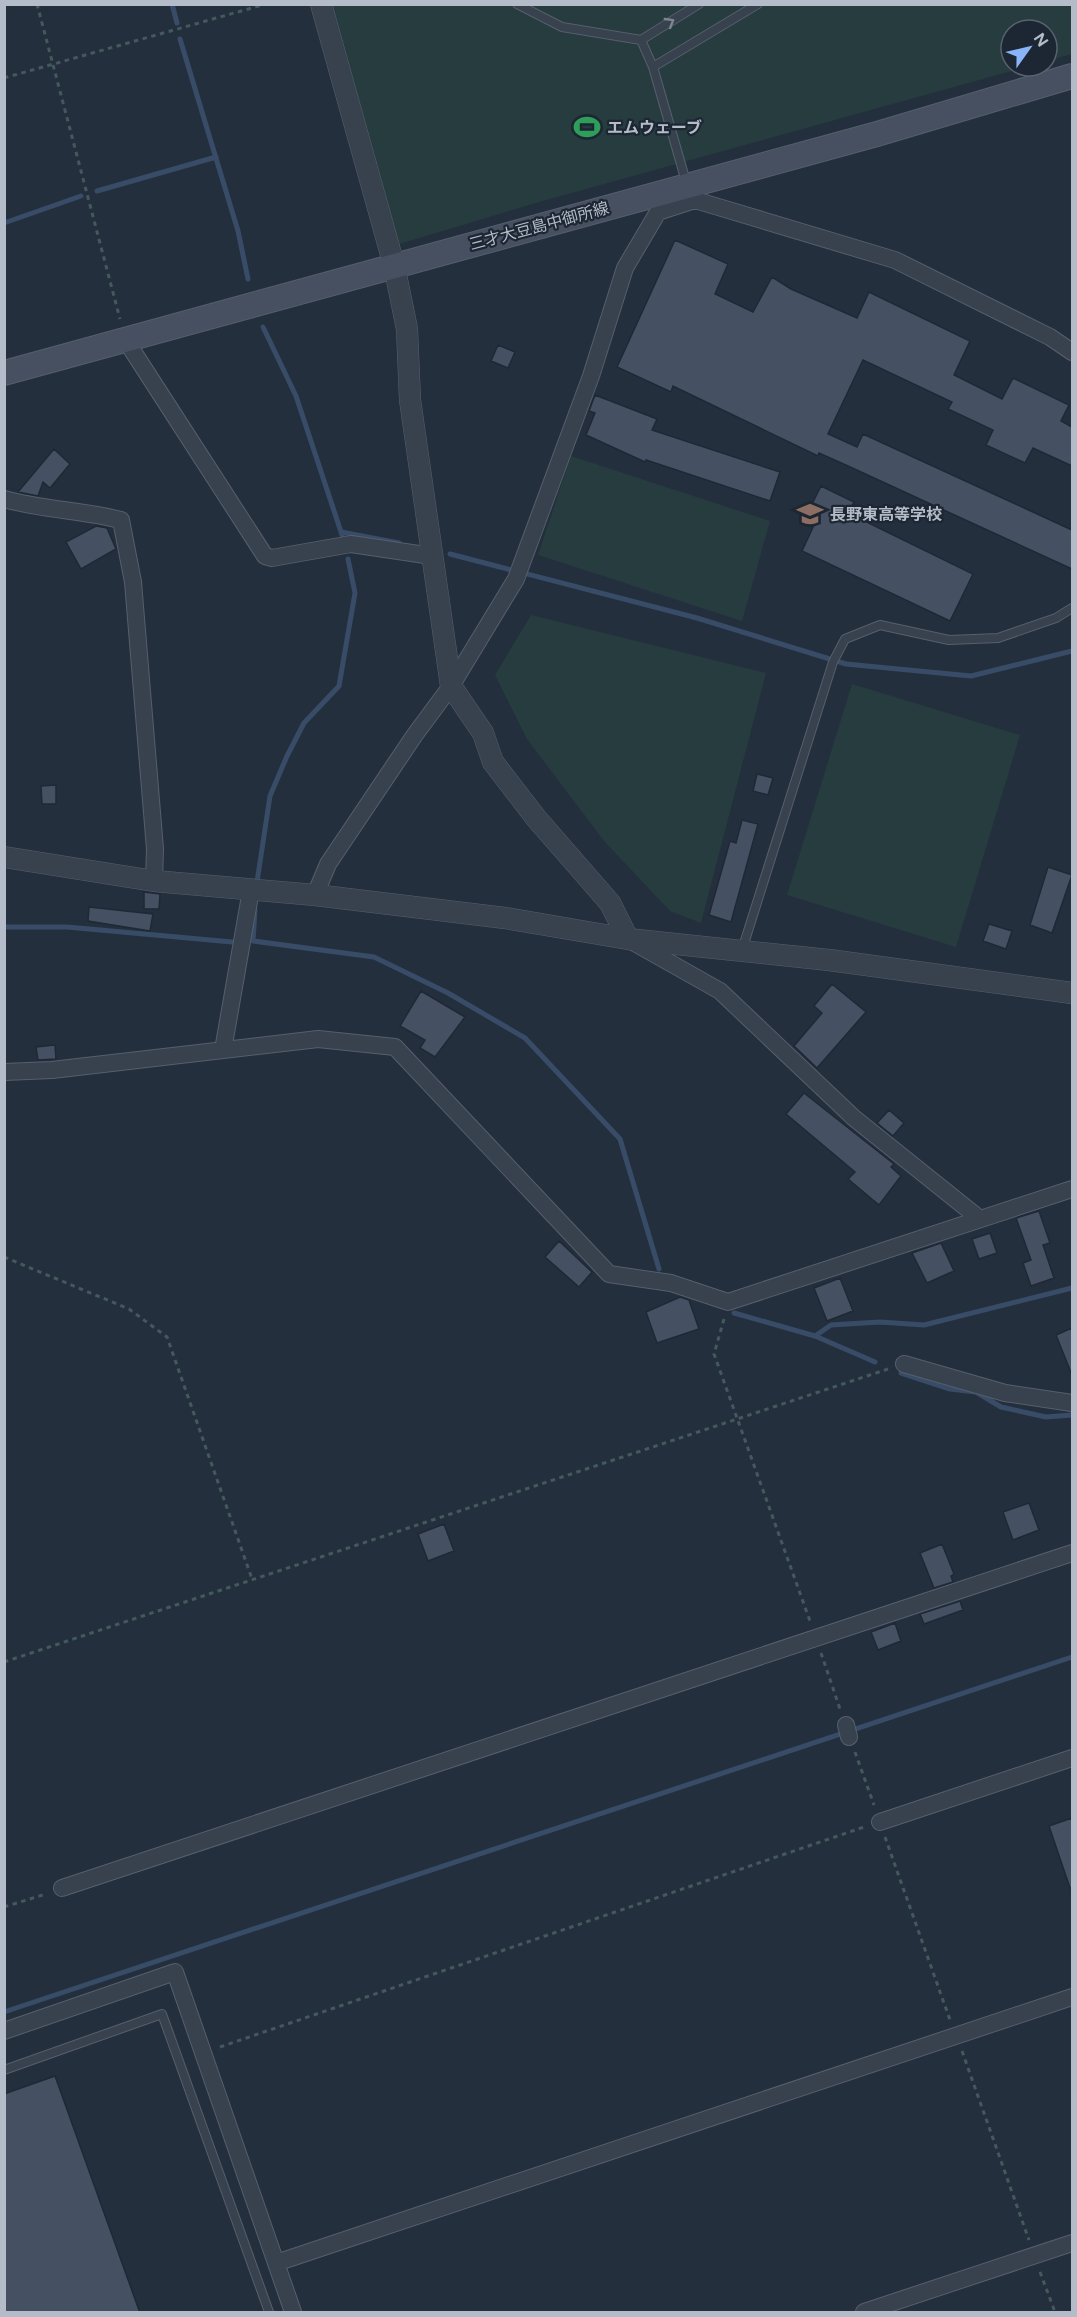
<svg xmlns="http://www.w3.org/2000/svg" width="1077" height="2317" font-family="Figtree,'Noto Sans JP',sans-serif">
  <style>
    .green { fill: #263c3f }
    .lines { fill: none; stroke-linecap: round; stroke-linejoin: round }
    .stream { stroke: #394c67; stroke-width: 5 }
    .building { fill: #455162; stroke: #1f2835; stroke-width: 1.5 }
    .service-casing { stroke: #565f6c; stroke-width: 10 }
    .minor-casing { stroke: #565f6c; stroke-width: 18 }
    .tertiary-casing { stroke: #565f6c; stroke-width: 22 }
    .secondary-casing { stroke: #565f6c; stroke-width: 26 }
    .path { stroke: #44595c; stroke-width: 3; stroke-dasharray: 4.5 4.5; stroke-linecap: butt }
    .service { stroke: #38414e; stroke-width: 8 }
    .minor { stroke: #38414e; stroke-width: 16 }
    .tertiary { stroke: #38414e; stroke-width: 21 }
    .secondary { stroke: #465061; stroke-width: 24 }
    .oneway { stroke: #7c8592 }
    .labels { text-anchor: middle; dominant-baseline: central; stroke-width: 4.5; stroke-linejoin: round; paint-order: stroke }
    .poi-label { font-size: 16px; font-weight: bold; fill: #b4bcc9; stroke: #1d2633; text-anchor: start }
    .street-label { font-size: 16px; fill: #b4bcc9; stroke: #1d2633 }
  </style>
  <rect width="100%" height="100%" fill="#242f3e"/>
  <path class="green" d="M 330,5 L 1072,5 L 1072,54 L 1047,61 L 1047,30 L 1011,30 L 1011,66 L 1030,66 L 539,202 L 396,245 Z
    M 571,456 L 770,521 L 742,621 L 538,555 Z
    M 531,615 L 766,673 L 701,923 L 670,911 L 604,841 L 527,739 L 495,675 Z
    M 852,684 L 1020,735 L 956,947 L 787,895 Z"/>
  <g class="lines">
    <path class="stream" d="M 172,4 L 177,23
      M 180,39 L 238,231 L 248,279
      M 97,191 L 216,157
      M 4,223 L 81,196
      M 263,327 L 296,396 L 342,535
      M 341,532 L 399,543
      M 450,554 L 697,618 L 846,664 L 971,676 L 1072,651
      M 257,882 L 270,796 L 287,756 L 304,723 L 339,686 L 355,593 L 348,559
      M 255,910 L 253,941 L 374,957 L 448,993 L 525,1038 L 620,1139 L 659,1269
      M 4,927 L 67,927 L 232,942
      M 734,1313 L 815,1336 L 875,1362
      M 815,1336 L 831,1325 L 880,1322 L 924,1325 L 1072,1288
      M 901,1373 L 950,1389 L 976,1392 L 1001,1407 L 1046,1417 L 1072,1415
      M 4,2012 L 1072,1657"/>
  </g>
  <path class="building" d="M 675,240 L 728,264 L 715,294 L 753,312 L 772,277 L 791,289 L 857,318 L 869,292 L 970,341 L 954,375 L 1002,399 L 1013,378 L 1069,405 L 1061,421 L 1072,427 L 1072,466 L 1033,448 L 1025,463 L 986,445 L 993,430 L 948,409 L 952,402 L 863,360 L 828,434 L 857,447 L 863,434 L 1072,530 L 1072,569 L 848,466 L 819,453 L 818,456 L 673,386 L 671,392 L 617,367 Z
    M 498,345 L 515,352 L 508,368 L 491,361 Z
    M 595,395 L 657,419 L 652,430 L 780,472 L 770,501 L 646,460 L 645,462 L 586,435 L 595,413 L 589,411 Z
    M 54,449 L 70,464 L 50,488 L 43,482 L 38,496 L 18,492 Z
    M 821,486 L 854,502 L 848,513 L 973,574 L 950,621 L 802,551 L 821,510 L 811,506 Z
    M 96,526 L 107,528 L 116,549 L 81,569 L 66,542 Z
    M 757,774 L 773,778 L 768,795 L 753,791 Z
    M 56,785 L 56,804 L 42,804 L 41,786 Z
    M 742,820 L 758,824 L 731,922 L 709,915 L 730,841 L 736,843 Z
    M 1048,867 L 1072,875 L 1052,933 L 1030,925 Z
    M 144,892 L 160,894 L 159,909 L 144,909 Z
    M 89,907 L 153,914 L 150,931 L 88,921 Z
    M 989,924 L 1012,931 L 1006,949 L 983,941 Z
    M 832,984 L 866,1012 L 817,1068 L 794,1046 L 822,1013 L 814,1006 Z
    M 421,991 L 465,1017 L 435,1057 L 420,1048 L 425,1040 L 400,1026 Z
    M 55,1045 L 56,1059 L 38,1060 L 36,1047 Z
    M 804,1093 L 894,1164 L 891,1167 L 901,1176 L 879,1205 L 848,1179 L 855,1172 L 786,1114 Z
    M 889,1110 L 904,1123 L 893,1136 L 877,1123 Z
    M 1039,1211 L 1050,1243 L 1043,1245 L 1054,1278 L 1031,1286 L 1023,1263 L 1031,1260 L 1016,1218 Z
    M 990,1233 L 997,1253 L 979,1259 L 972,1239 Z
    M 559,1241 L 592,1272 L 579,1287 L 545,1257 Z
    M 941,1243 L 954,1271 L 927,1283 L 912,1253 Z
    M 840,1278 L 853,1311 L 827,1321 L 814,1288 Z
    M 680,1297 L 689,1300 L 699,1329 L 657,1343 L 646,1312 Z
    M 1072,1328 L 1072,1375 L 1056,1335 Z
    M 1029,1503 L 1039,1530 L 1013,1540 L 1003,1512 Z
    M 444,1524 L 454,1551 L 428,1561 L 418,1534 Z
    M 942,1544 L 954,1574 L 951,1576 L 953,1582 L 934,1588 L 920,1553 Z
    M 960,1601 L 963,1610 L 924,1624 L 920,1614 Z
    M 895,1623 L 901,1641 L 878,1650 L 871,1632 Z
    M 1072,1818 L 1072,1888 L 1070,1888 L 1049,1826 Z
    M 55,2076 L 140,2313 L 4,2313 L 4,2094 Z"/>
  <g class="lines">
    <g class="service-casing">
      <path id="service" d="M 517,4 L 562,27 L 641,40 L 699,4
        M 641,40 L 653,67 L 687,185
        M 653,67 L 758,4
        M 742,950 L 833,662 L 845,639 L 880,625 L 949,640 L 998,638 L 1056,618 L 1072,608
        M 4,2070 L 162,2014 L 269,2312"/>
    </g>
    <g class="minor-casing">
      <path id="minor" d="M 690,192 L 695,200 L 895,260 L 1050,337 L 1072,352
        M 125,339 L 265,556 L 272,558 L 351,544 L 432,556
        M 4,499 C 43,510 82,510 121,520 L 133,582 L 155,849 L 154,881
        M 315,895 L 328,864 L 414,736 L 451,686 L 516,579 L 591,376 L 625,268 L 658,212 L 695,200
        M 633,942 L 720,991 L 854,1118 L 980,1219
        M 223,1050 L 251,890
        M 4,1072 L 52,1070 L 318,1039 L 395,1047 L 609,1274 L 671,1283 L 728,1302 L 1072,1189
        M 904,1364 L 1005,1393 L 1072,1403
        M 846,1725 L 849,1737
        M 880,1822 L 1072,1758
        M 62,1888 L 1072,1553
        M 4,2031 L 175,1972 L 293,2312
        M 276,2263 L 1072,1997
        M 864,2312 L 1072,2243"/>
    </g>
    <g class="tertiary-casing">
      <path id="tertiary" d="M 321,4 L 394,265 L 407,329 L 410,400 L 451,686 L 483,733 L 493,762 L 536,818 L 610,903 L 628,939
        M 4,857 L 154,881 L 315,895 L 505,918 L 628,939 L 829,960 L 1072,993"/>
    </g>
    <g class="secondary-casing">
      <path id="secondary" d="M 4,373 L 877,134 L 1072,76"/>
    </g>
    <path class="path" d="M 37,4 L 120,319
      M 4,78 L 266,4
      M 4,1257 L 129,1309 L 167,1337 L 252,1579
      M 724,1319 L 714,1354 L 810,1621
      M 821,1653 L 840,1709
      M 4,1662 L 888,1369
      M 855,1752 L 874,1805
      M 885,1837 L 950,2020
      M 4,1907 L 46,1894
      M 220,2047 L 864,1827
      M 962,2051 L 1029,2240
      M 1040,2272 L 1055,2312"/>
    <use href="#service" class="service"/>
    <use href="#minor" class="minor"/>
    <use href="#tertiary" class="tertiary"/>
    <use href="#secondary" class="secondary"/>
  </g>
  <defs><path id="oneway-chevron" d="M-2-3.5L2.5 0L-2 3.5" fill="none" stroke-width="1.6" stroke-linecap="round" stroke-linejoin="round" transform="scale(1.5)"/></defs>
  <use class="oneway" href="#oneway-chevron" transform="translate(670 22) rotate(-31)"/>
  <defs>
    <g id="stadium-bare" transform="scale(2.07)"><path d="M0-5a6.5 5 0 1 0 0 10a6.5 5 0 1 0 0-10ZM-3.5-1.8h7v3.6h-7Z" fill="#2e9e5b" stroke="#1d2633" stroke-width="2.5" paint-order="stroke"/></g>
    <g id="school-bare" transform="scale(2.07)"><path d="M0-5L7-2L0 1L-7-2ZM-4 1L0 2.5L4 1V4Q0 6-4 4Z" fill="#8d6e63" stroke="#1d2633" stroke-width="2.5" paint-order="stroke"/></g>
  </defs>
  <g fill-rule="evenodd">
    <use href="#stadium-bare" x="587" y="127"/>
    <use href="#school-bare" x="810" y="514"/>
  </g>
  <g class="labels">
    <g class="poi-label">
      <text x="607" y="127">エムウェーブ</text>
      <text x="830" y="514">長野東高等学校</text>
    </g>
    <g class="street-label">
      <text transform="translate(539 226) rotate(-15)">三才大豆島中御所線</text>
    </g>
  </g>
  <rect width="1077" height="2317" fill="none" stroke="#b4bcc9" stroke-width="12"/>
  <g transform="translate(1029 48) rotate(56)"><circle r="28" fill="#1d2633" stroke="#59626f" stroke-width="1.5"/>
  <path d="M0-4.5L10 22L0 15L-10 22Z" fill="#8ab4f8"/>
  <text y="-9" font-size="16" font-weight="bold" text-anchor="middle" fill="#b4bcc9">N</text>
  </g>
</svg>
